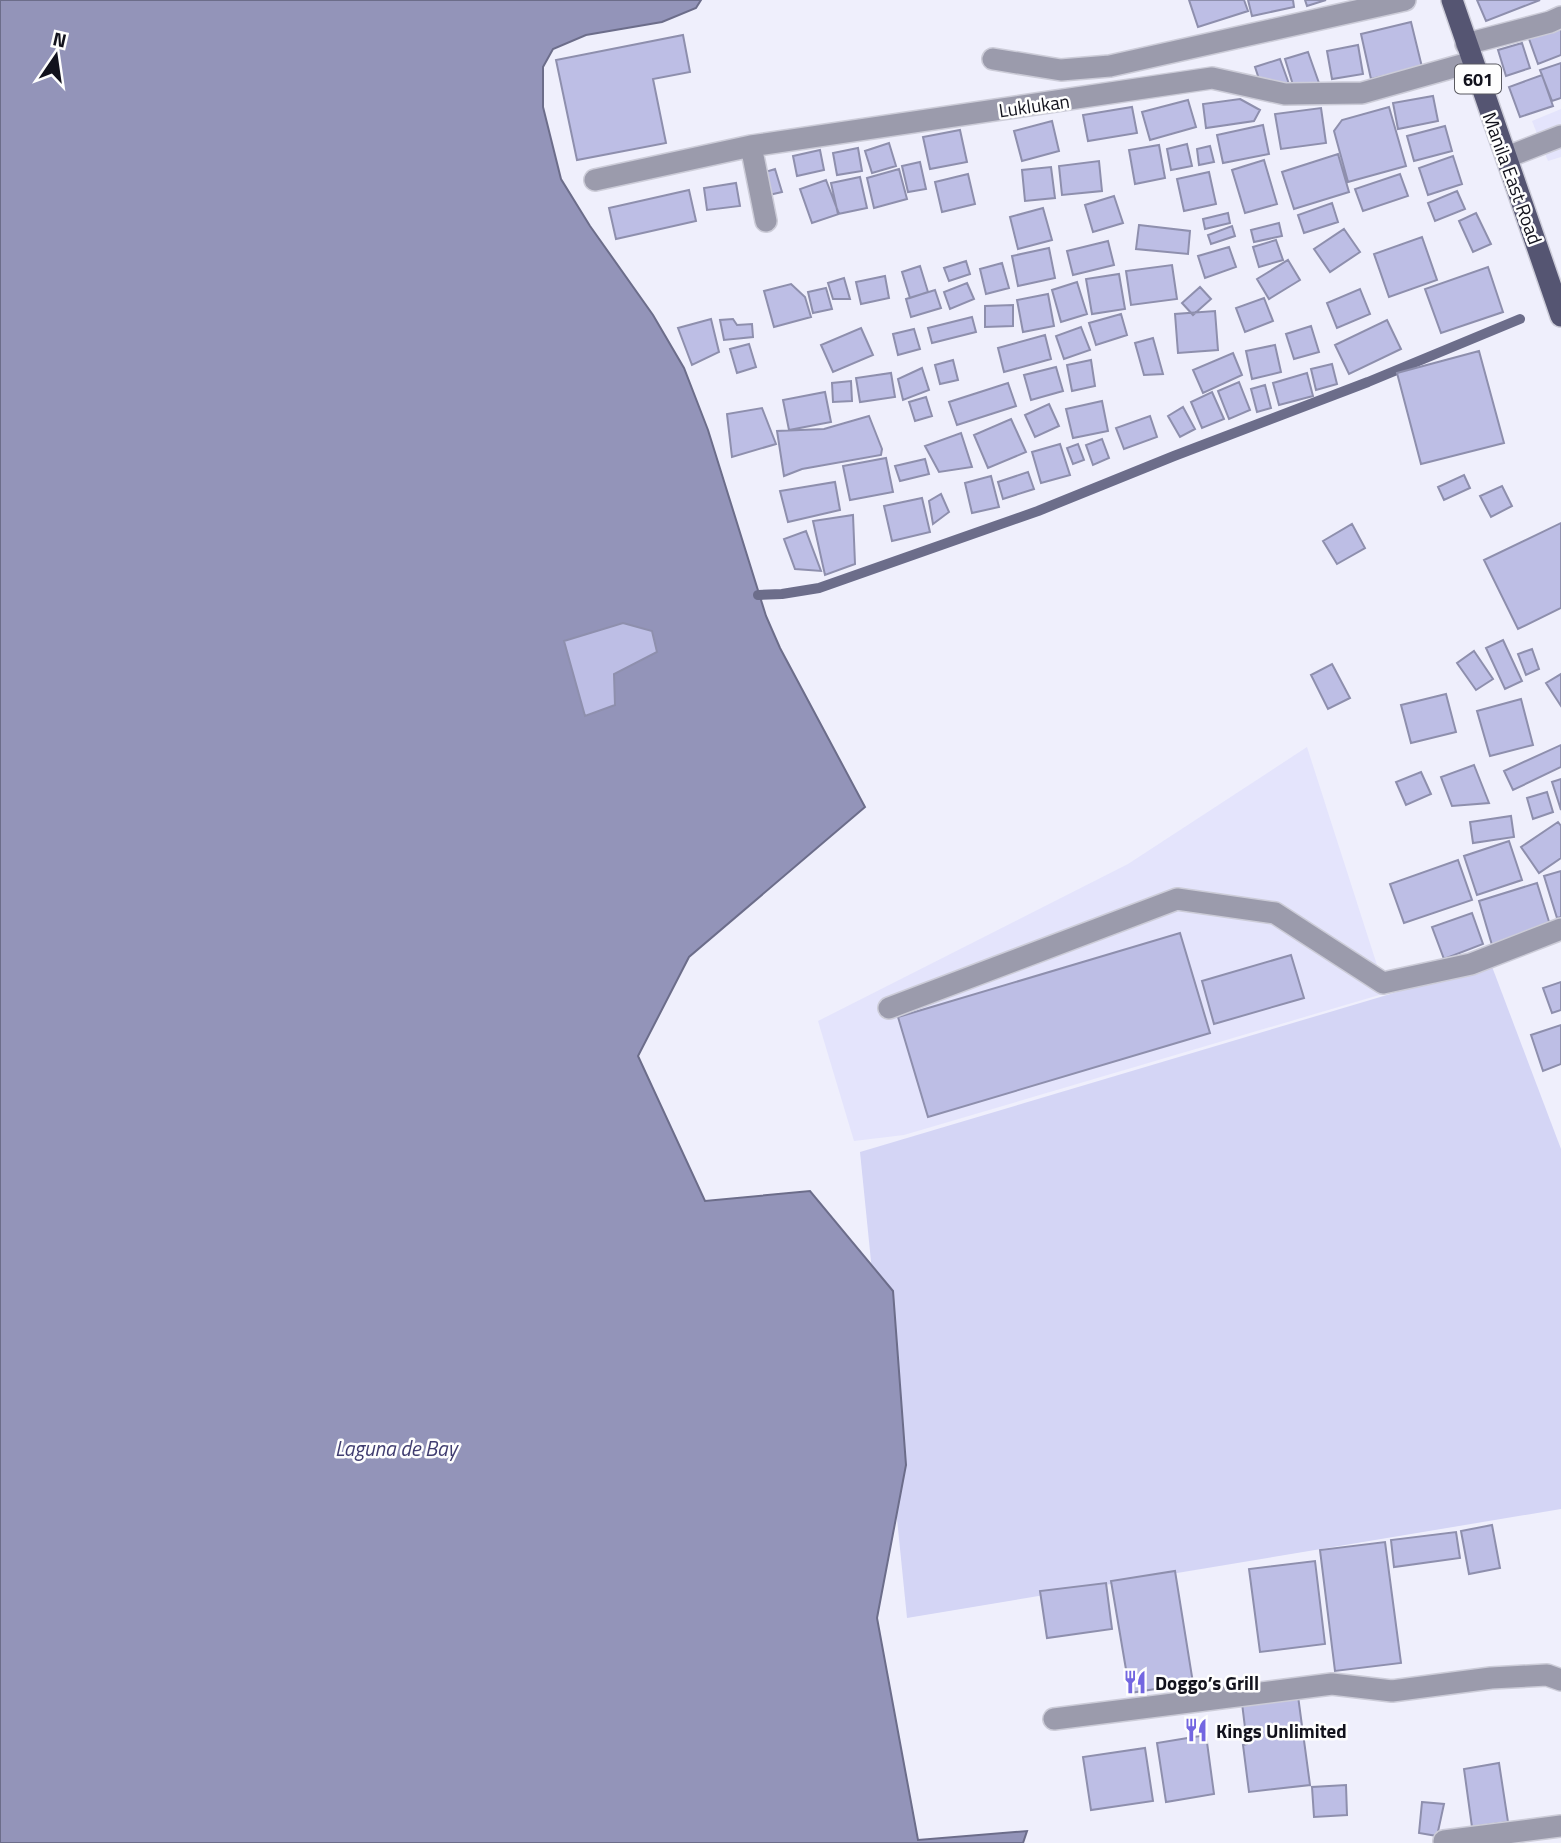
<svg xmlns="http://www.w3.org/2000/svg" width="1561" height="1843" font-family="'Titillium Web',sans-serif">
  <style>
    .built { fill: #e4e4fc }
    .green { fill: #d4d5f5 }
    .water { fill: #9394b9; stroke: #6c6d8a; stroke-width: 2 }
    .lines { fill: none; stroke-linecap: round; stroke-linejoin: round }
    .stream { stroke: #6c6d8a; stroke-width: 10 }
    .building { fill: #bdbee5; stroke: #8e8fad; stroke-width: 2 }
    .minor-casing { stroke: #ccccd8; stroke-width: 24 }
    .major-casing { stroke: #ccccd8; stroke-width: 24 }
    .minor { stroke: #9b9bac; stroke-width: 21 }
    .major { stroke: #555572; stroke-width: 21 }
    .labels { text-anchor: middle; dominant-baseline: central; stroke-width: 5; stroke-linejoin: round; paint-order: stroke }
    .shield { fill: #fefefe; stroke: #595960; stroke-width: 2 }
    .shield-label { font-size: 18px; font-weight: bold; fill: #12121c }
    .street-label { font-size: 19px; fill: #12121c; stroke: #fefefe }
    .poi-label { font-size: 19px; font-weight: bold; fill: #12121c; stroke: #fefefe; text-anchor: start }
    .water-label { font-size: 21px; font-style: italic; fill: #403d70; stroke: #fefefe }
  </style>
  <rect width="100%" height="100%" fill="#efeffc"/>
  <path class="built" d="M 1561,109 L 1561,157 L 1548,161 L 1532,121 Z
    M 1307,747 L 1386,993 L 904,1135 L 854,1141 L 818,1021 L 1128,864 Z"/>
  <path class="green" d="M 1491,964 L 1561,1149 L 1561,1509 L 907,1618 L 860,1152 Z"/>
  <path class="water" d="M 0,0 L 701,0 L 696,8 L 662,22 L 586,35 L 553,49 L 543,67 L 543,107 L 561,179 L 590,226 L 653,315 L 684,368 L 708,430 L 766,616 L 780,648 L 865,807 L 689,957 L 638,1056 L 705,1201 L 810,1191 L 893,1291 L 906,1465 L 877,1618 L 918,1840 L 1027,1831 L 1023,1843 L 0,1843 Z"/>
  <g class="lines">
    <path class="stream" d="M 758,595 L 782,594 L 819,588 L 1038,511 L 1174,456 L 1368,382 L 1520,319"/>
  </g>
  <path class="building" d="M 1189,0 L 1244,0 L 1248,11 L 1198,27 Z
    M 1248,0 L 1293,0 L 1294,7 L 1252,16 Z
    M 1305,0 L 1326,0 L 1307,6 Z
    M 1477,0 L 1540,0 L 1486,21 Z
    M 1411,22 L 1422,67 L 1371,79 L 1361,34 Z
    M 1561,23 L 1561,55 L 1538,64 L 1528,36 Z
    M 683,35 L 690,72 L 653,79 L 666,143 L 577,160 L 556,60 Z
    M 1522,43 L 1530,68 L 1506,76 L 1498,50 Z
    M 1358,45 L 1363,74 L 1332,79 L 1327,51 Z
    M 1308,52 L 1320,86 L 1293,85 L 1285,59 Z
    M 1280,59 L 1289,84 L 1261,85 L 1255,67 Z
    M 1561,63 L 1561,98 L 1552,101 L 1540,70 Z
    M 1542,75 L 1553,106 L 1520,117 L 1509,87 Z
    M 1433,96 L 1438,121 L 1398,129 L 1393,103 Z
    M 1240,99 L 1260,110 L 1254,121 L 1206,128 L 1203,104 Z
    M 1188,100 L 1196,127 L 1150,140 L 1142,112 Z
    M 1132,107 L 1137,133 L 1088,141 L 1083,115 Z
    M 1389,107 L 1406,166 L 1348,182 L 1334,131 L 1342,120 Z
    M 1321,108 L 1326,143 L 1281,149 L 1275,114 Z
    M 1052,121 L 1059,151 L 1022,161 L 1014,131 Z
    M 1263,125 L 1269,154 L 1223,163 L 1217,135 Z
    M 1445,126 L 1452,151 L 1414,161 L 1407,136 Z
    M 960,130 L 967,162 L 930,169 L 923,137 Z
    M 889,143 L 896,166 L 872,173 L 865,151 Z
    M 1187,144 L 1192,166 L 1171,170 L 1167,149 Z
    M 1159,145 L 1165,178 L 1135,184 L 1129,150 Z
    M 1210,146 L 1214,162 L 1199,165 L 1197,149 Z
    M 858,148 L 862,171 L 837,175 L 833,153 Z
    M 820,150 L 824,170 L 797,176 L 793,156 Z
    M 1338,154 L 1349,192 L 1294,209 L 1282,172 Z
    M 1453,156 L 1462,184 L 1428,195 L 1419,168 Z
    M 1264,160 L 1277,204 L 1245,213 L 1232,170 Z
    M 1099,161 L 1102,191 L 1062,195 L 1059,166 Z
    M 920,162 L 926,189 L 908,192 L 902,166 Z
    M 1051,167 L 1055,198 L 1025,201 L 1022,170 Z
    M 775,169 L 782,192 L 769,195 L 762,173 Z
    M 899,169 L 907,199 L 874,208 L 867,178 Z
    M 1209,172 L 1216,204 L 1184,211 L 1177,179 Z
    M 968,174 L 975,204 L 942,212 L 935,182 Z
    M 1400,174 L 1408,196 L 1363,211 L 1355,189 Z
    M 860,177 L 867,208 L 838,214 L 831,183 Z
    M 826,180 L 839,214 L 812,223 L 800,189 Z
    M 736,183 L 740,206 L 707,210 L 704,188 Z
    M 689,190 L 696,221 L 616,239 L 609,208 Z
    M 1457,191 L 1465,209 L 1435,221 L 1428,203 Z
    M 1114,196 L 1123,223 L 1093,232 L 1085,205 Z
    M 1332,203 L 1338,222 L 1304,233 L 1298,215 Z
    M 1043,208 L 1052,240 L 1018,249 L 1010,217 Z
    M 1228,213 L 1230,223 L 1205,229 L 1203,219 Z
    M 1476,213 L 1491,244 L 1473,252 L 1459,221 Z
    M 1279,223 L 1282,236 L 1254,242 L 1251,230 Z
    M 1139,225 L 1190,231 L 1188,254 L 1136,249 Z
    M 1232,226 L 1235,236 L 1211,244 L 1208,235 Z
    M 1344,229 L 1360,252 L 1330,272 L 1314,249 Z
    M 1422,237 L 1437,280 L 1389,297 L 1374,254 Z
    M 1276,240 L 1283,260 L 1259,267 L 1253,247 Z
    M 1108,241 L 1114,265 L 1073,275 L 1067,251 Z
    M 1229,247 L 1236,267 L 1205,278 L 1198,256 Z
    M 1049,248 L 1055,278 L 1018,286 L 1012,256 Z
    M 1288,260 L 1300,280 L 1269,299 L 1257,279 Z
    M 966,261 L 970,274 L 949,281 L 944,268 Z
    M 1002,263 L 1009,288 L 986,294 L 980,269 Z
    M 1172,265 L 1177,299 L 1131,305 L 1126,271 Z
    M 920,266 L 928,292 L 910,298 L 902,272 Z
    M 1488,267 L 1503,312 L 1441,333 L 1425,289 Z
    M 1119,274 L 1125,309 L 1092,314 L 1086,279 Z
    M 885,276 L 889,298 L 861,304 L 856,282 Z
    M 844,278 L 850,299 L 833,299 L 828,283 Z
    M 1077,282 L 1087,314 L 1061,322 L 1052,290 Z
    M 967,283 L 974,299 L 950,309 L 944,292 Z
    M 791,284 L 805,297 L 811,317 L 774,327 L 764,291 Z
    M 1200,287 L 1211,299 L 1193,315 L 1182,303 Z
    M 826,288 L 832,309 L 813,313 L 808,292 Z
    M 1360,289 L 1370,314 L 1337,328 L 1327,303 Z
    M 935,290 L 941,308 L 911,317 L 906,299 Z
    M 1048,294 L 1054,326 L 1023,332 L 1017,300 Z
    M 1264,298 L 1273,321 L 1245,332 L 1236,308 Z
    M 1013,305 L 1013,326 L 985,327 L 985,306 Z
    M 1215,311 L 1218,350 L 1178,353 L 1175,314 Z
    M 1121,314 L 1127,335 L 1096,345 L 1089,323 Z
    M 972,317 L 976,332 L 932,343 L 928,328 Z
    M 711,319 L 719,352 L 692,365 L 678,328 Z
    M 733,319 L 737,325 L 752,324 L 753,337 L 724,340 L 720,320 Z
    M 1387,320 L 1401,349 L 1349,374 L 1335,345 Z
    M 1311,326 L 1319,352 L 1294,359 L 1286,334 Z
    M 1081,327 L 1090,350 L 1064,359 L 1056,336 Z
    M 861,328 L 873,355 L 833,372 L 821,345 Z
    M 914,329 L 920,349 L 898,355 L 893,334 Z
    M 1045,335 L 1051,359 L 1004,372 L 998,348 Z
    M 1153,338 L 1163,374 L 1144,375 L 1135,343 Z
    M 749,344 L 756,367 L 737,373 L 730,349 Z
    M 1275,345 L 1281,372 L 1252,379 L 1246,351 Z
    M 1479,351 L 1504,443 L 1421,464 L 1397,373 Z
    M 1233,353 L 1242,375 L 1203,393 L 1193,370 Z
    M 953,360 L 958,380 L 940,384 L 935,365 Z
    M 1091,360 L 1095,386 L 1072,391 L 1067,365 Z
    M 1332,364 L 1337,384 L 1316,390 L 1311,369 Z
    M 1056,367 L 1063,391 L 1031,400 L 1024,375 Z
    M 922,368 L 929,390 L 903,400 L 898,379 Z
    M 891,373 L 895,397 L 860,402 L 856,378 Z
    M 1307,373 L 1313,396 L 1279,405 L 1273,383 Z
    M 851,381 L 852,401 L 833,402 L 832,383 Z
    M 1239,382 L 1250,410 L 1229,419 L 1218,391 Z
    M 1008,383 L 1016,406 L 957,425 L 949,402 Z
    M 1265,385 L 1271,408 L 1257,412 L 1251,389 Z
    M 825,392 L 831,422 L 789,430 L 783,400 Z
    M 1212,392 L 1224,419 L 1202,428 L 1191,402 Z
    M 926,397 L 932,416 L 915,421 L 909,402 Z
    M 1102,401 L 1108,431 L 1073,438 L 1066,409 Z
    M 1049,404 L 1059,426 L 1035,437 L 1025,415 Z
    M 1183,407 L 1195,429 L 1180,437 L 1168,416 Z
    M 762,408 L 776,444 L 732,457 L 727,414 Z
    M 869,416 L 882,449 L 881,455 L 802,469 L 784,476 L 777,431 L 824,429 Z
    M 1150,416 L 1157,437 L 1124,449 L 1116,428 Z
    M 1011,419 L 1026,452 L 988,468 L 974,435 Z
    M 961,433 L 972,467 L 939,472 L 925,446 Z
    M 1102,439 L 1109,458 L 1093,465 L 1086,445 Z
    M 1060,444 L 1070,475 L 1041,483 L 1032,452 Z
    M 1078,444 L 1084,460 L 1073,464 L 1067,448 Z
    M 886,458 L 893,492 L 850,500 L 843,466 Z
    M 925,459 L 929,474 L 900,481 L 895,466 Z
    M 1028,472 L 1034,489 L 1003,499 L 998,482 Z
    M 1464,475 L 1470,488 L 1444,500 L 1438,487 Z
    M 991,476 L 999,507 L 972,513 L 965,483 Z
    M 835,482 L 840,510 L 788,522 L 780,491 Z
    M 1502,486 L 1512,506 L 1491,517 L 1480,496 Z
    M 941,494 L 949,512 L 933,524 L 929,501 Z
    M 922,498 L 930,532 L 892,541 L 884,506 Z
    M 853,515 L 855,564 L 825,575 L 813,521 Z
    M 1561,523 L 1561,608 L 1518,629 L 1484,560 Z
    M 1352,524 L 1365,548 L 1337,564 L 1323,541 Z
    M 806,531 L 821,571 L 795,569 L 784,539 Z
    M 623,623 L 652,631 L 657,652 L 614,674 L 615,705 L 585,716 L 564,641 Z
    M 1503,640 L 1522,681 L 1505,689 L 1486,648 Z
    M 1532,649 L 1539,669 L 1526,675 L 1518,654 Z
    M 1474,651 L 1493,679 L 1476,690 L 1457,663 Z
    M 1332,664 L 1350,698 L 1328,709 L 1311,675 Z
    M 1561,674 L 1561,706 L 1546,683 Z
    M 1446,694 L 1456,732 L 1411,743 L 1401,705 Z
    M 1521,699 L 1533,745 L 1490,756 L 1477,711 Z
    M 1561,745 L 1561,767 L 1513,790 L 1504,771 Z
    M 1474,765 L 1489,803 L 1452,806 L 1441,777 Z
    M 1421,772 L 1431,794 L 1406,805 L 1396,782 Z
    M 1561,779 L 1561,810 L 1552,782 Z
    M 1547,792 L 1553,812 L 1533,819 L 1527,798 Z
    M 1511,816 L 1514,837 L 1473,843 L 1470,822 Z
    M 1558,822 L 1561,826 L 1561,858 L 1539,873 L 1521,847 Z
    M 1509,841 L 1522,880 L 1477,895 L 1464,856 Z
    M 1458,860 L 1472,900 L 1404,923 L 1390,884 Z
    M 1561,871 L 1561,917 L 1557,918 L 1544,876 Z
    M 1537,883 L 1551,928 L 1492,945 L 1479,901 Z
    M 1472,913 L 1483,944 L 1444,959 L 1432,927 Z
    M 1180,933 L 1210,1033 L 928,1117 L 898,1017 Z
    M 1291,955 L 1304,998 L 1214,1024 L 1202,981 Z
    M 1561,982 L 1561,1010 L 1552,1013 L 1543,988 Z
    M 1561,1025 L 1561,1064 L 1543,1071 L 1531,1035 Z
    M 1492,1525 L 1500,1568 L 1469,1574 L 1461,1531 Z
    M 1456,1532 L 1460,1558 L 1394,1567 L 1391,1540 Z
    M 1385,1542 L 1401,1663 L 1335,1671 L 1320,1550 Z
    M 1315,1561 L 1325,1644 L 1260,1652 L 1249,1569 Z
    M 1175,1571 L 1193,1683 L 1130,1693 L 1111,1581 Z
    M 1106,1583 L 1112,1629 L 1047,1638 L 1040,1591 Z
    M 1298,1696 L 1310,1785 L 1249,1792 L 1243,1745 L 1247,1744 L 1242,1703 Z
    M 1206,1735 L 1214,1794 L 1166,1802 L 1157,1743 Z
    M 1145,1748 L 1153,1801 L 1091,1810 L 1083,1757 Z
    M 1499,1763 L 1508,1822 L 1472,1827 L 1464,1769 Z
    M 1346,1785 L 1347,1815 L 1314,1817 L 1312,1787 Z
    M 1422,1802 L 1444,1804 L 1437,1836 L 1419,1833 Z"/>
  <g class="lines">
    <g class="minor-casing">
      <path id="minor" d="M 1466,44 L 1550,22 L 1561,17
        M 993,59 L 1061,70 L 1110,66 L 1405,0
        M 751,146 L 766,221
        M 1507,157 L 1561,136
        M 595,180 L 751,146 L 1212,78 L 1285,94 L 1362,93 L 1472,62
        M 889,1008 L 1177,899 L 1275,913 L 1383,983 L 1471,964 L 1561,929
        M 1054,1719 L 1332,1684 L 1392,1691 L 1491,1678 L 1547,1675 L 1561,1680
        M 1444,1841 L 1561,1826"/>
    </g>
    <g class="major-casing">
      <path id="major" d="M 1452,0 L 1561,316"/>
    </g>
    <use href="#minor" class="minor"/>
    <use href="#major" class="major"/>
  </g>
  <defs>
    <g id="restaurant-bare" transform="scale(1.89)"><path d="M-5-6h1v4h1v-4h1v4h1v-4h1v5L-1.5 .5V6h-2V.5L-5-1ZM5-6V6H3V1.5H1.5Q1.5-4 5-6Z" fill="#7366e1" stroke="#fefefe" stroke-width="2.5" paint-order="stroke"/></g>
  </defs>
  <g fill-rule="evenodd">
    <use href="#restaurant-bare" x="1135" y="1682"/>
    <use href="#restaurant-bare" x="1196" y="1730"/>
  </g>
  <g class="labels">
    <rect class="shield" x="1455" y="64.5" width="46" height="29" rx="5"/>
    <g class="shield-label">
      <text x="1478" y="79">601</text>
    </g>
    <g class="street-label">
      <text transform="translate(1034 105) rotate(-8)">Luklukan</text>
      <text transform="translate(1513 178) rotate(70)">Manila East Road</text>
    </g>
    <g class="poi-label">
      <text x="1155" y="1682">Doggo’s Grill</text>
      <text x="1216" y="1730">Kings Unlimited</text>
    </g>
    <g class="water-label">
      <text x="396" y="1448">Laguna de Bay</text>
    </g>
  </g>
  <g transform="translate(56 56) rotate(13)" stroke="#fefefe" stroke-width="5" paint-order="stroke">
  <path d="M0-5L12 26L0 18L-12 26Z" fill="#12121c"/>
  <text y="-10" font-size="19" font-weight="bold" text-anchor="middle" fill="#12121c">N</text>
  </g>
</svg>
